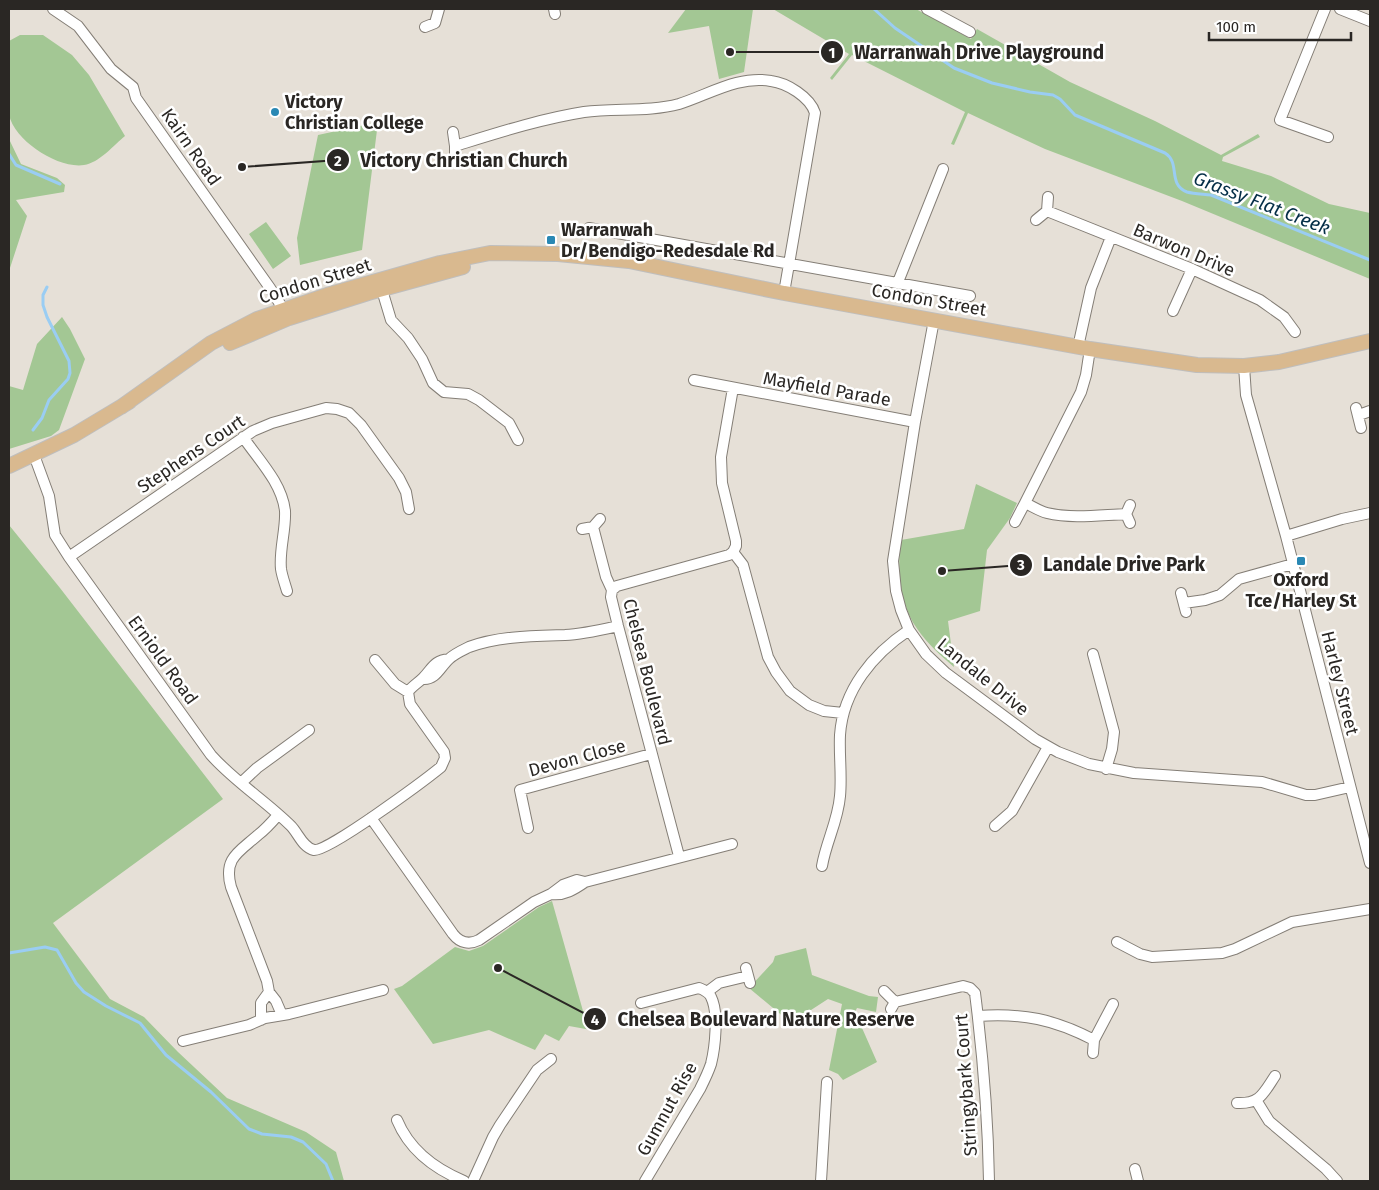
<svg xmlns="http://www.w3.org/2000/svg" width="1379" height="1190" font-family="'Fira Sans',sans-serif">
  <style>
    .green { fill: #a3c794 }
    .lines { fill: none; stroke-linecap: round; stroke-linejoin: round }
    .stream { stroke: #9acdf3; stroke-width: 3 }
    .minor-casing { stroke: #847e76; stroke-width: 12 }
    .major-casing { stroke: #bfbebd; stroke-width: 16 }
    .minor { stroke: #fff; stroke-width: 10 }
    .major { stroke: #d9b98f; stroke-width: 14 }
    .poi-dot { fill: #2988b4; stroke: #fff; stroke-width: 2 }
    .labels { text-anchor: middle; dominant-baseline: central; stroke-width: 5; stroke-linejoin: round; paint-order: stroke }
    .poi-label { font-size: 18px; font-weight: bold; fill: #2a2724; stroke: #fff; text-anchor: start }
    .street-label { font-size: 18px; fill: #2a2724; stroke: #fff }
    .water-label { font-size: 19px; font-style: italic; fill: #042e47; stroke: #fff }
    .leader { fill: none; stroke: #2a2724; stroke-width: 2 }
    .callout-dot { fill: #2a2724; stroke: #fff; stroke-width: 2 }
    .mark-label { font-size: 15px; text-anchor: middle; font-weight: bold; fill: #fff }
    .callout-label { font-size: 19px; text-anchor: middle; font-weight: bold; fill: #2a2724; stroke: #fff; stroke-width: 5; stroke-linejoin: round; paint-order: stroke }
  </style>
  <rect width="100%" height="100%" fill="#e6e0d7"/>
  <path class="green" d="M 686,9 L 753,9 L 744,72 L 719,79 L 709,26 L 668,33 Z
    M 773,9 L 916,9 L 971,39 L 977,29 L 1070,82 L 1155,121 L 1221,155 L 1258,134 L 1260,137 L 1223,157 L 1222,161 L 1271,176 L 1329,204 L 1370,213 L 1370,279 L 1182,201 L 1045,149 L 968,113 L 954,145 L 951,144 L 965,112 L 852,55 L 832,80 L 830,78 L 849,54 Z
    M 20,35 L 43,35 L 72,55 L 89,75 L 125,136 C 114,145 99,163 84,165 C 58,169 15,141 9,115 C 7,109 9,101 9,95 C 9,77 9,59 9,41 Z
    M 378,122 L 362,250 L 300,265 L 297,238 L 318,135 Z
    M 9,139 L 21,164 L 57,178 L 65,185 L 64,192 L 16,200 L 27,216 L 9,271 Z
    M 266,222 L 291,256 L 273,269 L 249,234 Z
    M 62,317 L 70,329 L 85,359 L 59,430 L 51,436 L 9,449 L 9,386 L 23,390 L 37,344 Z
    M 976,484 L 1017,503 L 1010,518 L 987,550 L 980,611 L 948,621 L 954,667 C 941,656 928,644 918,630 C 899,604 897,570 901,540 L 964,529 Z
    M 9,525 L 60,588 L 223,799 L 53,923 L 110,999 L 144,1017 L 178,1052 L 227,1098 L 306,1132 L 336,1152 L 344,1181 L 9,1181 Z
    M 552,901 L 583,1011 L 592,1011 L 597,1031 L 569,1026 L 559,1041 L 545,1034 L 535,1050 L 489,1030 L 433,1044 L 394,989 L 402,986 L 455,947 L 469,951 L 483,946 L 539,907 Z
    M 806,948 L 812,975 L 869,996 L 878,997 L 876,1012 L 857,1008 L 855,1012 L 877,1062 L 843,1080 L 838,1074 L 829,1070 L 842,1004 L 828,999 L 791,1023 L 749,988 L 773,962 L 775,956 Z"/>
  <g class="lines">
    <path class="stream" d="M 874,9 L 895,28 L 954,68 L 992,83 L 1030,92 L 1053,95 L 1060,99 L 1075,115 L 1165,153 C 1181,163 1167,184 1187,192 C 1194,194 1203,194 1211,195 L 1370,260
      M 9,154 L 16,165 L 60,184
      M 33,430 L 42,418 L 49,400 L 68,379 L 70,373 L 69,361 L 47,317 L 43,305 L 43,295 L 47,287
      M 9,953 L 45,947 L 57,950 L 76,983 L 84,992 L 106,1006 L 140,1023 L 166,1055 L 211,1092 L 249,1129 L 262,1134 L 291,1137 L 303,1142 L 326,1164 L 333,1181"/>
    <g class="minor-casing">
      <path id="minor" d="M 53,9 L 78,26 L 111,69 L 133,87 L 136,98 L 270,288 L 287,315
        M 554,9 L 555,14
        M 927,9 L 970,32
        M 1325,9 L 1280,120 L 1328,137
        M 1340,9 L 1370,21
        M 425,27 L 435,23 L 439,9
        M 453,132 L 455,146
        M 455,157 L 455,146 C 497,133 540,119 584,112 C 615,108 650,112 679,104 C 708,95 739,75 771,81 C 787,83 810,97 815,113 L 784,293
        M 1047,211 L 1192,269 L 1260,300 L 1284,317 L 1295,332
        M 1036,220 L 1047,211 L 1048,197
        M 589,228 L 970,296
        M 898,282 L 943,169
        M 382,290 L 391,320 L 408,338 L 422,359 L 433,383 L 444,392 L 468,394 L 479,400 L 509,423 L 518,440
        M 1173,311 L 1192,269
        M 934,320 L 915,422 L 893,561 L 896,591 L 901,610 L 909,630 L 926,654 L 946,673 L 1035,739 L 1058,752 L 1089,764 L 1134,773 L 1262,782 L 1306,795 L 1315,795 L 1350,787
        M 1078,347 L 1091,288 L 1111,237
        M 1090,349 L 1086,375 L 1081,392 L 1025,503 C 1032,506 1039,511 1047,513 C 1072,519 1100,515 1126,514
        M 1244,366 L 1246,395 L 1286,536 L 1370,863
        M 694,380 L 915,422
        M 1356,408 L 1361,428
        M 1359,415 L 1370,411
        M 243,437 C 258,459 282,483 285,511 C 286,530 279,550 281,569 C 282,576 285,584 287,591
        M 34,455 L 49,496 L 55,535 L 69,557 L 211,755 C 235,782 266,801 291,826 C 298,833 303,848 314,850 C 328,852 425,780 441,767 L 445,758 L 444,752 L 410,704 L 408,692 C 412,686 418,683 423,678 C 433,668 433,661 449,659
        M 1130,505 L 1126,514 L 1130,523
        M 1015,522 L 1025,503
        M 593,527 L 606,577 L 612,590
        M 582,529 L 593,527 L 600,519
        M 1286,536 L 1342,519 L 1370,513
        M 733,552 L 743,565 L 768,657 L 776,672 L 790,691 L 809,705 L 824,711 L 843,713
        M 733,552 L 736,546 L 736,541 L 722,483 L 721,457 L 733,388
        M 69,557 L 253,431 L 272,423 L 326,408 L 337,409 L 349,413 L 361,425 L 399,478 L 406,492 L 409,509
        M 1181,593 L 1186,612
        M 1184,603 L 1205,600 L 1220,595 L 1239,579 L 1293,564
        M 1093,654 L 1114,732 L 1112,749 L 1106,769
        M 375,660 L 395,684 L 408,692
        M 423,679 C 436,680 440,667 449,659 C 454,654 463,650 469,647 C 499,636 533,636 565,635 C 583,634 600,630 618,626
        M 241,783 L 257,768 L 309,730
        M 278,815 C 272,822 266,829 258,835 C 239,852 223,858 231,887 L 267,981 L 269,992 L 276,1001 L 282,1015
        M 371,818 L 453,934 C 460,943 469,945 479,940 L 534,902 L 551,894 L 563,885 L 577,880 L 585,882
        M 995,826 L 1012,811 L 1048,747
        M 528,828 L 520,790 L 651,754
        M 679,856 L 618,626 L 611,597 L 612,590 L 617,586 L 729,555 L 733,552
        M 822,866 C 826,842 838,821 840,796 C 842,776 839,755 840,735 C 843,690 873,654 909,630
        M 551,894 C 564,896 575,889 585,882 L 732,844
        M 1117,942 L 1140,954 L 1152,957 L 1222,953 L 1235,949 L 1292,922 L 1370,909
        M 746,968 L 750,983
        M 884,991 L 895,1002 L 891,1009
        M 707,992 L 719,983 L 748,976
        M 895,1002 L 963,986 L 970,988 L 975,993 C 983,1056 988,1118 989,1181
        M 641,1003 L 699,988 C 704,990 709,992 711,997 C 719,1013 715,1048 711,1064 C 708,1073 704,1081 700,1089 L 645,1181
        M 978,1016 C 1023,1013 1054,1019 1094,1040
        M 261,1020 L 261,1003 L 269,992
        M 183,1041 L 249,1025 L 265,1018 L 289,1014 L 383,990
        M 1093,1053 L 1094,1040 L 1113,1004
        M 1256,1100 L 1269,1121 L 1326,1169 L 1337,1181
        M 1237,1103 C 1260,1104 1263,1094 1275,1076
        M 397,1120 C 409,1149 435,1169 464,1181
        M 1135,1169 L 1138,1181
        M 473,1181 L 493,1137 L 500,1125 L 537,1070 L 551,1059
        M 821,1181 L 827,1082"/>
    </g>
    <g class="major-casing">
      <path id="major" d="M 230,343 L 289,318 L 368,293 L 463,267
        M 121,407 L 211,343 L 257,319 L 327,295 L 440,263 L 490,253 L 558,254 L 629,261 L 784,293 L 1090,349 L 1197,365 L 1244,366 L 1279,362 L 1370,341
        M 9,466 L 74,435 L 129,402"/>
    </g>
    <use href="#minor" class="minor"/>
    <use href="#major" class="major"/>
  </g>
  <g class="poi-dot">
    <circle cx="275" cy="112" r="5"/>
    <rect x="546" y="235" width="10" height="10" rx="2.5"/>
    <rect x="1296" y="556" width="10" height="10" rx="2.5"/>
  </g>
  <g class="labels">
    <g class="poi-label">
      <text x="285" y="102">Victory<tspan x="285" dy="21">Christian College</tspan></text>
      <text x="561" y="230">Warranwah<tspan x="561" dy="21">Dr/Bendigo-Redesdale Rd</tspan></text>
      <text x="1301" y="580" text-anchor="middle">Oxford<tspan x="1301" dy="21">Tce/Harley St</tspan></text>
    </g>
    <g class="street-label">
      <text transform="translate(191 147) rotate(55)">Kairn Road</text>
      <text transform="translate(1184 250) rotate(23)">Barwon Drive</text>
      <text transform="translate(315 281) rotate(-17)">Condon Street</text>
      <text transform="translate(929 300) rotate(10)">Condon Street</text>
      <text transform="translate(827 389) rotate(10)">Mayfield Parade</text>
      <text transform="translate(191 454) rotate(-34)">Stephens Court</text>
      <text transform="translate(163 660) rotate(54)">Erniold Road</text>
      <text transform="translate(647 672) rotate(76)">Chelsea Boulevard</text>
      <text transform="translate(983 677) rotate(39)">Landale Drive</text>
      <text transform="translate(1340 683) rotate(76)">Harley Street</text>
      <text transform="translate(577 758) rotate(-15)">Devon Close</text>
      <text transform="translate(966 1085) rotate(-94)">Stringybark Court</text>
      <text transform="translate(667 1109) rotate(-61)">Gumnut Rise</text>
    </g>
    <g class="water-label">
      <text transform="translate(1262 203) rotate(21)">Grassy Flat Creek</text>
    </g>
  </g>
  <path class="leader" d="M730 52L832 52M242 167L338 160M942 571L1021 565M498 968L595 1019"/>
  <g class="callout-dot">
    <circle cx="730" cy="52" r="5"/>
    <circle cx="242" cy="167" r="5"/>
    <circle cx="942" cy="571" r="5"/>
    <circle cx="498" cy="968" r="5"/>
    <circle cx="832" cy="52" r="12"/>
    <circle cx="338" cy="160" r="12"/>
    <circle cx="1021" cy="565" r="12"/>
    <circle cx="595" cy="1019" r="12"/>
  </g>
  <g class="mark-label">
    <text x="832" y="58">1</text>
    <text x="338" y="166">2</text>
    <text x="1021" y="570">3</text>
    <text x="595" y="1025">4</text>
  </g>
  <g class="callout-label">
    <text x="979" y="59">Warranwah Drive Playground</text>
    <text x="464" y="167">Victory Christian Church</text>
    <text x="1124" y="571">Landale Drive Park</text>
    <text x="766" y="1026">Chelsea Boulevard Nature Reserve</text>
  </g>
  <rect width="1379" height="1190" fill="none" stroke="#2a2724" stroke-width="20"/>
  <path d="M1209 32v8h142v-8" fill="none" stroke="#2a2724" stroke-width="2.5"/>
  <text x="1216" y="32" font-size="15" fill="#2a2724" stroke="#ffffff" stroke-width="4" paint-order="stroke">100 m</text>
</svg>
